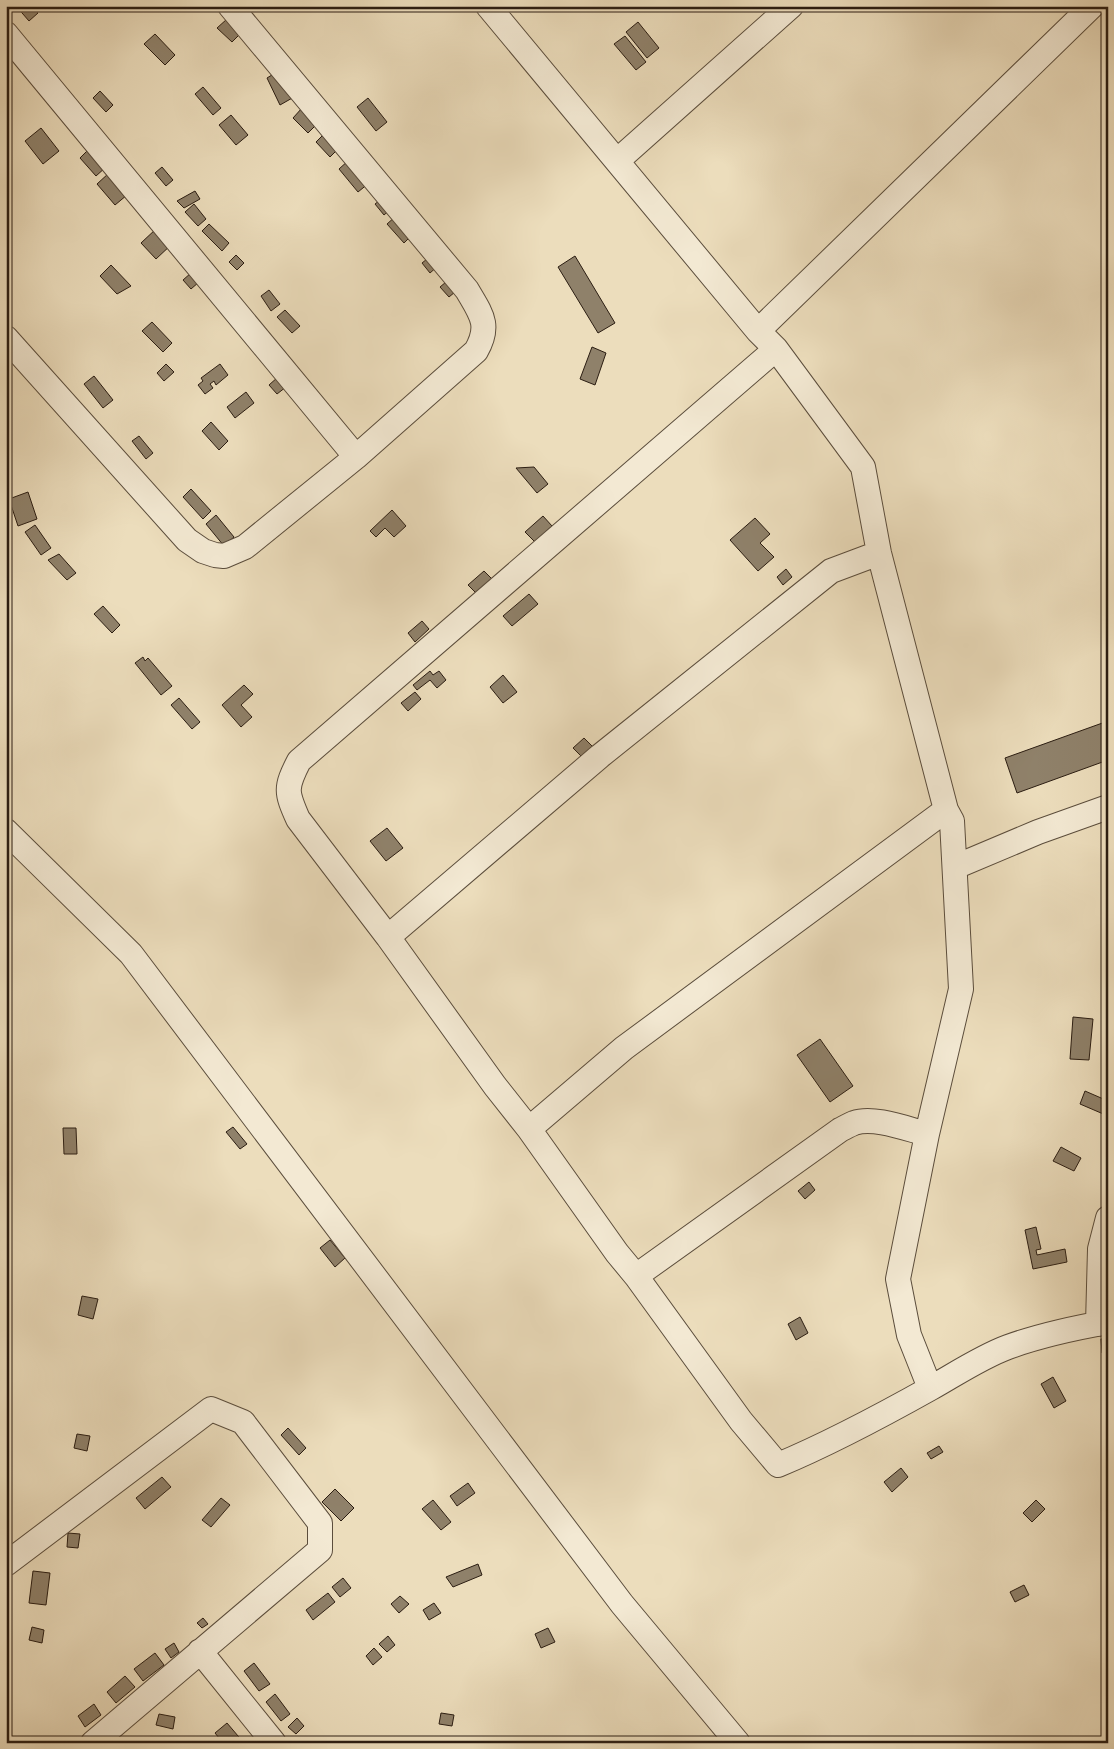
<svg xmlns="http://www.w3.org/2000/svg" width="1114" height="1749" font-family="'IM FELL French Canon',serif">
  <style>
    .building { fill: #8f816a; stroke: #2b1d12 }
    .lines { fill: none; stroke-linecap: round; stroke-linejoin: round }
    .street-casing { stroke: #5b4d3c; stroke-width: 26 }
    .street { stroke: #f3e9d3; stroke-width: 24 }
  </style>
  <rect width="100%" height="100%" fill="#ecddbc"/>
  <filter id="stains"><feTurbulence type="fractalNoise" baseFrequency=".004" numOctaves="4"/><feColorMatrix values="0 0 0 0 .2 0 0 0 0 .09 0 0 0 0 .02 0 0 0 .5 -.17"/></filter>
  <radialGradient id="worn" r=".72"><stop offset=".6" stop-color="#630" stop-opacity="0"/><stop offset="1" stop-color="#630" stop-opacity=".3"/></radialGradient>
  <path class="building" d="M 16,6 L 32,6 L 38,13 L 29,21 Z
    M 227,19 L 241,33 L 232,42 L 217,28 Z
    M 638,22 L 659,48 L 647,58 L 626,32 Z
    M 155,34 L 175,55 L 165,65 L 144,44 Z
    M 625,36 L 646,62 L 636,70 L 614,44 Z
    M 280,70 L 294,97 L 280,105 L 267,78 Z
    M 203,87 L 221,108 L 213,115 L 195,94 Z
    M 100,91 L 113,105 L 106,112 L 93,98 Z
    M 368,98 L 387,122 L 376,131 L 357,107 Z
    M 302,108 L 318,123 L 308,133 L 293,118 Z
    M 231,115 L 248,135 L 236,145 L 219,125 Z
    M 41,128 L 59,151 L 43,164 L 25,141 Z
    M 325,133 L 339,148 L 330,157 L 316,142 Z
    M 89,149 L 106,167 L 96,176 L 80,158 Z
    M 349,160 L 369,183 L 358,192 L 339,169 Z
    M 162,167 L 173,180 L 166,186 L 155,173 Z
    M 109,173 L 127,195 L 115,205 L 97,184 Z
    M 195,191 L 200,199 L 184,208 L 177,201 Z
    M 384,197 L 392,208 L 384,215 L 375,204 Z
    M 194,204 L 206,219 L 198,226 L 185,212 Z
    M 396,216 L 413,234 L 404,243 L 387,224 Z
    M 209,224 L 229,243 L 222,251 L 202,231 Z
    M 157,228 L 172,244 L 156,259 L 141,243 Z
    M 236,255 L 244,263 L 237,270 L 229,262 Z
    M 432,255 L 439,265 L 430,273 L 422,263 Z
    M 575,256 L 615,323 L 598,333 L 558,267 Z
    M 111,265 L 131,286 L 117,294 L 100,276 Z
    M 191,273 L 199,282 L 191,289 L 183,280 Z
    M 452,277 L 461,287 L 449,297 L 440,287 Z
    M 269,290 L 280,304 L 271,311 L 261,296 Z
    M 285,310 L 300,326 L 292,333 L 277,317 Z
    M 152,322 L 172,343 L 163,352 L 142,331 Z
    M 592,347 L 606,353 L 595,385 L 580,379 Z
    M 166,364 L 174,372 L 164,381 L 157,373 Z
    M 220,364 L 228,375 L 216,385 L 214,381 L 210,384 L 213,388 L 205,394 L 198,385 L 203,381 L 201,378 Z
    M 94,376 L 113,400 L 103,408 L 84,384 Z
    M 278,377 L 286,387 L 277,394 L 269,385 Z
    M 246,392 L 254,403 L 235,418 L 227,407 Z
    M 211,422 L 228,441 L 219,450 L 202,431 Z
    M 139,436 L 153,453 L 146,459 L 132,441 Z
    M 534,467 L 548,484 L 537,493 L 516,468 Z
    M 191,489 L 211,511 L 203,519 L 183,497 Z
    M 28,492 L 37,519 L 18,526 L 9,499 Z
    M 392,510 L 406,526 L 394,537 L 385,528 L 376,537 L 370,531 Z
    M 216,515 L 234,537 L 224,546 L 206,524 Z
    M 543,516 L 552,526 L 535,542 L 525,532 Z
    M 755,518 L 770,534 L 760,543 L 774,557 L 758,571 L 730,540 Z
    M 35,525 L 51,548 L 41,555 L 25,532 Z
    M 59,554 L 76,573 L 67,580 L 48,560 Z
    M 786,569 L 792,577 L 783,585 L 777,577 Z
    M 484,571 L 492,579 L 477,594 L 468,585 Z
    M 529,594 L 538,604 L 512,626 L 503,616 Z
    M 103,606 L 120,625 L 112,633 L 94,614 Z
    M 422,621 L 429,629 L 415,642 L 408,633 Z
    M 143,657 L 145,661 L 148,658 L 172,686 L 161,695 L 135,663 Z
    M 430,671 L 433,675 L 439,671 L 446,680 L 437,688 L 430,680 L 417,690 L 413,685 Z
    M 503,675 L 517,692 L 503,703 L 490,687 Z
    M 244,685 L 253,694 L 241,705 L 252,717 L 241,727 L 222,705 Z
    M 415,692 L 421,699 L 408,711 L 401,703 Z
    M 179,698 L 200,722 L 192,729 L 171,705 Z
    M 1108,721 L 1108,760 L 1017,793 L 1005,758 Z
    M 584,738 L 593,747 L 582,757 L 573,748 Z
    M 387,828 L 403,848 L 386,861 L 370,841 Z
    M 1073,1017 L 1093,1019 L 1089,1060 L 1070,1059 Z
    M 820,1039 L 853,1086 L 830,1102 L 797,1055 Z
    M 1085,1091 L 1108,1101 L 1108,1116 L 1080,1104 Z
    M 233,1127 L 247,1144 L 240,1149 L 226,1132 Z
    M 63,1128 L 76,1128 L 77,1154 L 64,1154 Z
    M 1061,1147 L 1081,1158 L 1074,1171 L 1053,1161 Z
    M 809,1182 L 815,1190 L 805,1199 L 798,1191 Z
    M 1036,1227 L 1041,1249 L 1036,1250 L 1037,1255 L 1065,1249 L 1067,1262 L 1033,1269 L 1025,1230 Z
    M 330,1240 L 345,1258 L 335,1267 L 320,1248 Z
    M 82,1296 L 98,1299 L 93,1319 L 78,1315 Z
    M 800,1317 L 808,1333 L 796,1340 L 788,1324 Z
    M 1101,1339 L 1108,1339 L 1108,1352 L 1102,1353 Z
    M 1053,1377 L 1066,1401 L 1054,1408 L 1041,1384 Z
    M 288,1428 L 306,1448 L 299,1455 L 281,1435 Z
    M 77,1434 L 90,1436 L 87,1451 L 74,1448 Z
    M 939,1446 L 943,1452 L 931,1459 L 927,1453 Z
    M 901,1468 L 908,1477 L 892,1492 L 884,1482 Z
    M 162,1477 L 171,1487 L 145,1509 L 136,1498 Z
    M 468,1483 L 475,1493 L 457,1506 L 450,1496 Z
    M 335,1489 L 354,1508 L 341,1521 L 322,1502 Z
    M 221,1498 L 230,1505 L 211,1527 L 202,1520 Z
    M 433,1500 L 451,1522 L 441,1530 L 422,1509 Z
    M 1036,1500 L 1045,1509 L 1032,1522 L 1023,1513 Z
    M 68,1533 L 80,1534 L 78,1548 L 67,1547 Z
    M 478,1564 L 482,1575 L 453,1587 L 446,1577 Z
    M 33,1571 L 50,1573 L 46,1605 L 29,1603 Z
    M 343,1578 L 351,1588 L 340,1597 L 332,1587 Z
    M 1024,1585 L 1029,1595 L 1015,1602 L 1010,1592 Z
    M 328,1593 L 335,1602 L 313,1620 L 306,1610 Z
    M 400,1596 L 409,1604 L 399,1613 L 391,1604 Z
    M 434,1603 L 441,1613 L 429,1620 L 423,1610 Z
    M 203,1618 L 208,1624 L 202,1628 L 197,1623 Z
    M 32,1627 L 44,1630 L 42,1643 L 29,1640 Z
    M 548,1628 L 555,1642 L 541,1648 L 535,1634 Z
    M 388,1636 L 395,1645 L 387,1652 L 379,1644 Z
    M 174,1643 L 179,1652 L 171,1658 L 165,1649 Z
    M 374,1648 L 382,1657 L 373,1665 L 366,1656 Z
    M 155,1653 L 164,1665 L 143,1681 L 134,1669 Z
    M 254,1663 L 270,1684 L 259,1691 L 244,1671 Z
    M 125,1676 L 135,1687 L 116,1703 L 107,1692 Z
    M 275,1694 L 290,1714 L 281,1721 L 266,1702 Z
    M 94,1704 L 101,1715 L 85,1727 L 78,1716 Z
    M 441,1713 L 454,1715 L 452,1726 L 439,1724 Z
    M 159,1714 L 175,1717 L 173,1729 L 156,1725 Z
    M 297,1718 L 304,1726 L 296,1734 L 288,1727 Z
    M 227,1723 L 244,1743 L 223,1743 L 215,1733 Z"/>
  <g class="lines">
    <g class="street-casing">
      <path id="street" d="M 488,6 L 758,331 L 776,349 L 863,467 L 879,553 L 946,810 L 952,821 L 961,989 L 927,1134 L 898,1279 L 909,1335 L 930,1388
        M 6,34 L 356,457 L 476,351 C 491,325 481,314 467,290 L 230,6
        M 617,161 L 791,6
        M 758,331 L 1092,6
        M 6,338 L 187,540 L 203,551 L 215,555 L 224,556 L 245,547 L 356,457
        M 776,349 L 299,761 C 285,788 286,792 298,819 L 388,937 L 495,1086 L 529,1129 L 624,1048 L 946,810
        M 6,831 L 131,954 L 622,1604 L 738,1743
        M 955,867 L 1038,832 L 1108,807
        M 388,937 L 600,756 L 831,571 L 879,553
        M 529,1129 L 617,1253 L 636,1276 L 741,1421 L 778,1465 C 831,1443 881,1416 931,1388 C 956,1374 981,1357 1008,1347 C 1041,1335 1074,1328 1108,1322
        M 636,1276 L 840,1130 C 844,1128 849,1125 854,1123 C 874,1116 907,1129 927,1134
        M 1098,1324 L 1100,1249 L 1108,1218
        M 6,1564 L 211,1409 L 243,1422 L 320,1523 L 320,1550 L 93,1743
        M 200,1651 L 274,1743"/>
    </g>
    <use href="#street" class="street"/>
  </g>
  <rect width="1114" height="1749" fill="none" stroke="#ecddbc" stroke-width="25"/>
  <rect x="8" y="8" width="1099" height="1734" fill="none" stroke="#2b1d12" stroke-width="2.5"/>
  <rect x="12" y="12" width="1089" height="1724" fill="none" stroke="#2b1d12"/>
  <rect width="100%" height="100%" filter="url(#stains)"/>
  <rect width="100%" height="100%" fill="url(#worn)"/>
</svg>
